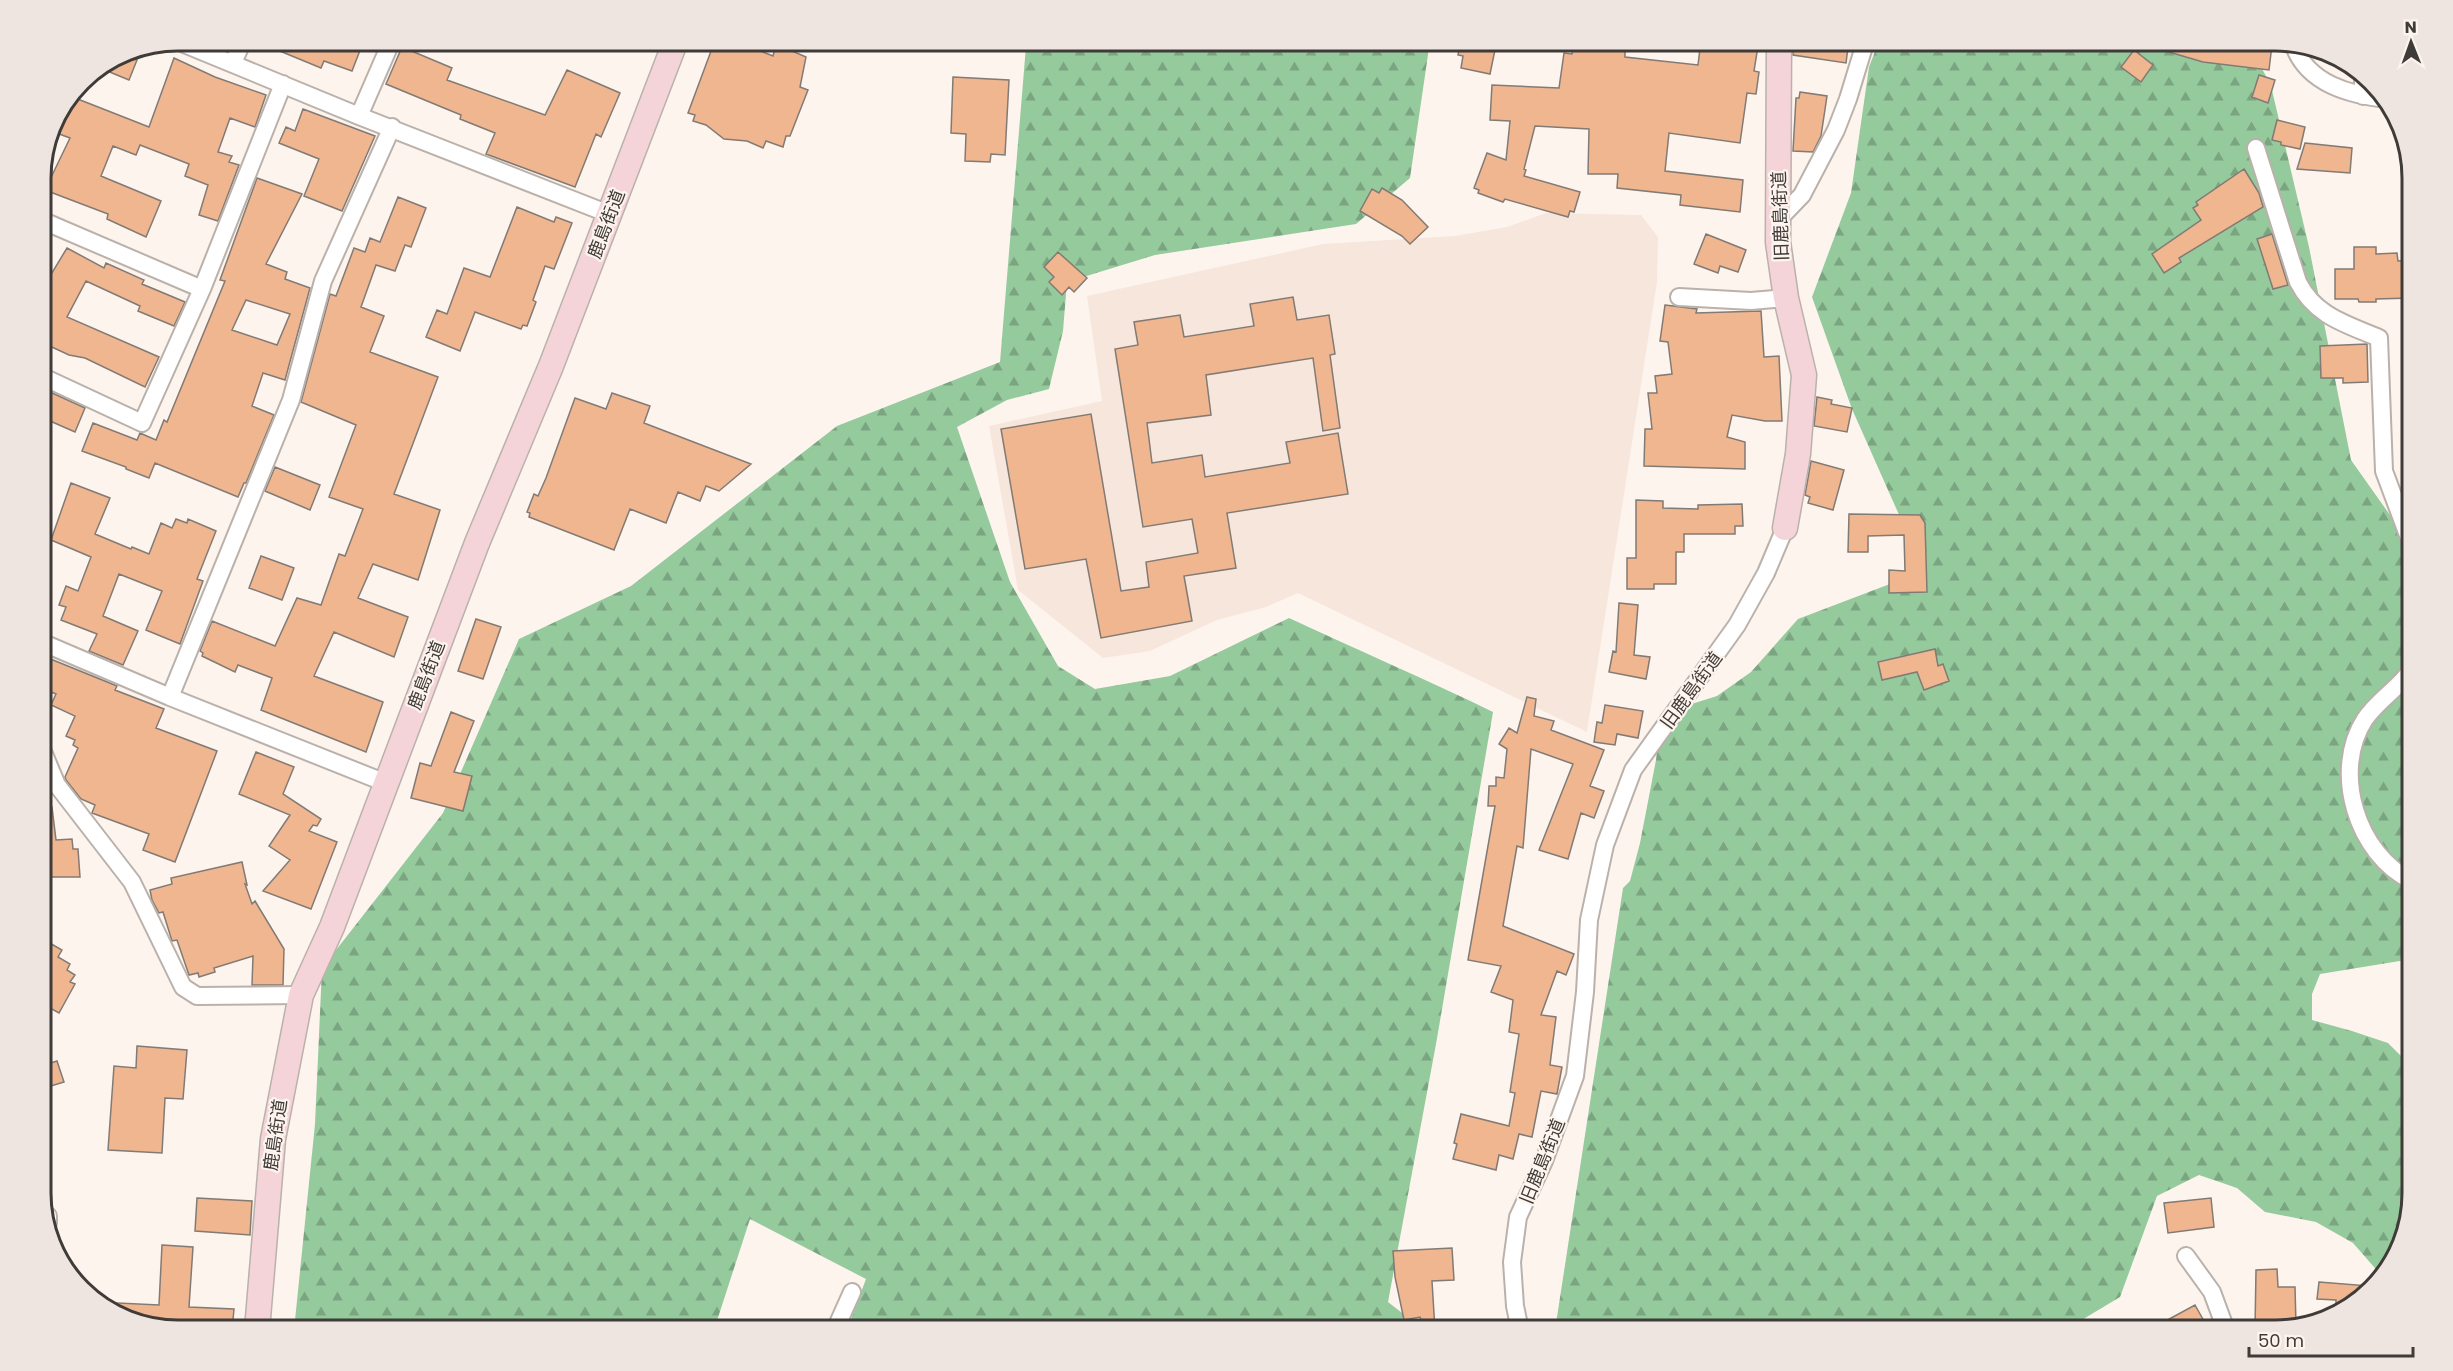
<svg xmlns="http://www.w3.org/2000/svg" width="2453" height="1371" font-family="Poppins,'Noto Sans JP',sans-serif">
  <style>
    .built { fill: #f7e6dc }
    .forest { fill: url(#forest-firs) }
    .building { fill: #efb690; stroke: #827a74; stroke-width: 1.5; fill-rule: evenodd }
    .lines { fill: none; stroke-linecap: round; stroke-linejoin: round }
    .street-casing { stroke: #bab1ab; stroke-width: 20 }
    .secondary-casing { stroke: #bab1ab; stroke-width: 27 }
    .street { stroke: #fff; stroke-width: 16 }
    .secondary { stroke: #f4d4d9; stroke-width: 24 }
    .labels { text-anchor: middle; dominant-baseline: central; stroke-width: 4.5; stroke-linejoin: round; paint-order: stroke }
    .street-label { font-size: 18px; fill: #3f3b39; stroke: #fef4ee }
    .rim { fill: none; stroke: #3f3b39; stroke-width: 3 }
  </style>
  <defs>
    <pattern id="forest-firs" width="22" height="20" patternUnits="userSpaceOnUse" patternTransform="scale(1.5)"><rect width="22" height="20" fill="#95ca9d"/><path d="M5 1l3.5 6h-7zM16 11l3.5 6h-7z" fill="#7ba581"/></pattern>
  </defs>
  <rect width="100%" height="100%" fill="#fef4ee"/>
  <path class="built" d="M 1546,213 L 1641,215 L 1658,237 L 1657,282 L 1587,732 L 1298,593 L 1266,607 L 1217,620 L 1150,651 L 1103,658 L 1018,590 L 989,426 L 1102,401 L 1087,296 L 1323,244 L 1455,236 L 1507,227 Z"/>
  <path class="forest" d="M 1024,41 L 1430,41 L 1410,178 L 1356,224 L 1155,255 L 1067,282 L 1063,331 L 1049,389 L 1007,400 L 957,427 L 1010,582 L 1058,666 L 1095,689 L 1170,676 L 1289,618 C 1357,650 1426,679 1493,712 L 1436,1044 L 1388,1302 L 1424,1330 L 847,1330 L 866,1279 L 750,1219 L 714,1330 L 294,1330 L 315,1124 L 322,968 L 443,813 L 519,639 L 631,586 L 837,426 L 1000,362 L 1026,46 Z
    M 1879,41 L 2248,41 L 2271,86 L 2309,247 L 2351,460 L 2397,525 L 2412,533 L 2412,959 L 2320,974 L 2312,994 L 2312,1020 L 2352,1031 L 2388,1043 L 2412,1067 L 2412,1193 L 2394,1261 L 2381,1275 L 2353,1243 L 2316,1222 L 2265,1212 L 2237,1188 L 2199,1175 L 2157,1196 L 2120,1297 L 2065,1330 L 1555,1330 L 1623,888 L 1630,881 L 1640,843 L 1656,760 L 1659,732 L 1682,707 L 1717,696 L 1751,672 L 1798,619 L 1924,571 L 1852,409 L 1812,297 L 1851,193 L 1869,67 Z"/>
  <path class="building" d="M 253,40 L 364,40 L 352,71 L 324,61 L 321,68 Z
    M 733,40 L 773,56 L 776,44 L 806,57 L 800,87 L 808,90 L 790,136 L 786,136 L 783,147 L 766,141 L 763,148 L 747,141 L 724,139 L 706,125 L 693,121 L 695,115 L 688,113 L 714,43 L 729,50 Z
    M 1461,40 L 1497,40 L 1490,74 L 1461,68 L 1463,56 L 1458,55 Z
    M 1585,40 L 1601,40 L 1601,47 L 1625,49 L 1625,57 L 1698,65 L 1701,40 L 1759,40 L 1754,71 L 1759,72 L 1756,94 L 1747,93 L 1740,143 L 1669,133 L 1665,171 L 1743,180 L 1740,212 L 1680,205 L 1681,195 L 1617,188 L 1618,174 L 1588,174 L 1589,129 L 1535,126 L 1524,169 L 1526,170 L 1524,176 L 1580,192 L 1574,212 L 1570,211 L 1568,217 L 1505,199 L 1503,202 L 1478,193 L 1479,190 L 1474,188 L 1487,153 L 1506,160 L 1510,121 L 1490,120 L 1492,85 L 1559,88 L 1564,53 L 1572,54 L 1574,41 L 1585,43 Z
    M 1793,40 L 1849,40 L 1846,63 L 1793,55 Z
    M 2146,40 L 2270,40 L 2270,45 L 2272,45 L 2269,70 L 2203,62 L 2145,45 Z
    M 402,47 L 452,68 L 447,80 L 545,115 L 567,70 L 620,93 L 601,137 L 596,134 L 575,187 L 486,154 L 495,133 L 460,119 L 461,115 L 386,84 Z
    M 2134,50 L 2153,65 L 2141,82 L 2121,67 Z
    M 122,54 L 137,60 L 129,80 L 100,68 Z
    M 174,58 L 215,77 L 266,95 L 255,127 L 230,118 L 218,152 L 232,156 L 229,162 L 239,165 L 218,221 L 199,215 L 208,185 L 185,176 L 189,164 L 140,145 L 136,155 L 113,146 L 101,176 L 161,201 L 146,237 L 107,219 L 108,214 L 45,190 L 70,138 L 51,131 L 55,117 L 70,96 L 149,127 Z
    M 2259,75 L 2275,80 L 2268,103 L 2252,97 Z
    M 953,77 L 1009,80 L 1005,155 L 991,154 L 990,162 L 965,161 L 966,134 L 951,133 Z
    M 1800,92 L 1827,96 L 1821,136 L 1813,152 L 1793,151 L 1796,98 L 1799,98 Z
    M 303,109 L 375,136 L 342,211 L 304,196 L 319,159 L 279,143 L 286,127 L 295,131 Z
    M 2277,120 L 2305,127 L 2300,149 L 2281,145 L 2281,142 L 2272,140 Z
    M 2305,143 L 2352,148 L 2350,173 L 2297,169 Z
    M 2244,169 L 2259,193 L 2263,207 L 2179,258 L 2181,262 L 2164,273 L 2152,254 L 2201,220 L 2193,208 L 2198,205 L 2196,202 Z
    M 257,178 L 302,194 L 266,264 L 287,272 L 285,279 L 310,288 L 285,380 L 263,373 L 252,406 L 274,415 L 246,483 L 244,483 L 238,497 L 155,463 L 149,478 L 126,469 L 126,467 L 82,451 L 93,423 L 137,440 L 140,433 L 156,440 L 164,420 L 167,422 L 225,281 L 220,280 ZM 246,300 L 290,314 L 277,345 L 232,330 Z
    M 1382,188 L 1402,200 L 1428,227 L 1410,244 L 1402,236 L 1360,211 L 1372,189 L 1379,193 Z
    M 398,197 L 426,208 L 411,247 L 405,245 L 395,271 L 376,265 L 361,307 L 384,316 L 370,352 L 438,377 L 394,494 L 440,510 L 418,580 L 373,564 L 358,598 L 408,617 L 394,657 L 334,632 L 314,676 L 383,702 L 366,752 L 261,710 L 272,678 L 238,665 L 235,672 L 202,656 L 203,653 L 200,651 L 212,621 L 275,646 L 297,598 L 321,605 L 339,554 L 345,556 L 363,509 L 329,497 L 356,425 L 301,402 L 330,294 L 336,296 L 354,248 L 365,252 L 370,238 L 380,242 Z
    M 517,207 L 554,222 L 556,217 L 572,223 L 554,269 L 545,266 L 533,300 L 536,302 L 527,326 L 523,325 L 521,329 L 475,312 L 460,351 L 426,337 L 437,310 L 447,314 L 464,268 L 490,277 Z
    M 1706,234 L 1746,250 L 1738,272 L 1720,266 L 1718,273 L 1694,264 Z
    M 2272,234 L 2288,285 L 2273,289 L 2257,239 Z
    M 2354,247 L 2376,247 L 2376,254 L 2397,253 L 2398,261 L 2411,260 L 2411,298 L 2376,299 L 2376,302 L 2359,302 L 2358,299 L 2335,299 L 2335,269 L 2354,269 Z
    M 67,248 L 104,268 L 106,263 L 144,280 L 142,284 L 185,302 L 174,326 L 138,311 L 140,306 L 86,281 L 67,317 L 159,357 L 145,387 L 85,358 L 69,355 L 41,342 L 41,291 Z
    M 1058,252 L 1087,278 L 1074,292 L 1069,287 L 1062,295 L 1049,282 L 1054,277 L 1044,267 Z
    M 1293,297 L 1297,320 L 1329,315 L 1335,354 L 1330,355 L 1340,428 L 1323,431 L 1313,358 L 1206,375 L 1211,415 L 1147,423 L 1152,463 L 1202,455 L 1205,477 L 1290,463 L 1286,442 L 1338,433 L 1348,494 L 1227,513 L 1236,568 L 1184,576 L 1192,621 L 1101,638 L 1086,559 L 1025,569 L 1001,429 L 1091,414 L 1121,591 L 1149,587 L 1146,562 L 1198,553 L 1192,519 L 1143,527 L 1115,349 L 1138,345 L 1134,322 L 1180,315 L 1184,337 L 1254,326 L 1250,304 Z
    M 1665,305 L 1697,309 L 1696,313 L 1761,311 L 1764,357 L 1779,356 L 1782,421 L 1765,421 L 1732,415 L 1727,437 L 1745,442 L 1745,469 L 1644,466 L 1645,429 L 1652,429 L 1648,393 L 1657,393 L 1655,376 L 1672,374 L 1668,342 L 1660,341 Z
    M 2367,344 L 2368,382 L 2343,383 L 2343,378 L 2321,378 L 2320,346 Z
    M 50,392 L 85,408 L 75,432 L 41,417 Z
    M 612,393 L 650,406 L 644,423 L 751,464 L 719,491 L 706,486 L 700,501 L 678,492 L 666,523 L 630,509 L 614,550 L 529,517 L 530,513 L 527,512 L 534,494 L 538,496 L 546,478 L 575,398 L 606,409 Z
    M 1817,397 L 1832,400 L 1831,404 L 1852,408 L 1847,432 L 1814,426 Z
    M 1811,461 L 1844,470 L 1833,510 L 1808,503 L 1810,497 L 1805,495 Z
    M 275,467 L 320,485 L 310,510 L 265,491 Z
    M 71,483 L 110,498 L 95,534 L 131,549 L 132,547 L 149,554 L 161,523 L 172,528 L 176,519 L 187,523 L 188,519 L 216,531 L 197,579 L 203,581 L 180,644 L 146,630 L 162,591 L 119,574 L 103,616 L 138,631 L 123,665 L 89,651 L 97,634 L 61,620 L 66,607 L 59,605 L 66,586 L 78,591 L 91,557 L 51,540 Z
    M 1636,500 L 1663,501 L 1663,508 L 1698,509 L 1698,505 L 1742,504 L 1743,526 L 1735,526 L 1735,534 L 1684,534 L 1684,552 L 1676,552 L 1676,584 L 1654,584 L 1654,589 L 1627,589 L 1627,558 L 1636,558 Z
    M 1849,514 L 1920,515 L 1925,523 L 1927,592 L 1889,593 L 1889,570 L 1905,571 L 1904,535 L 1868,536 L 1868,552 L 1848,552 Z
    M 261,556 L 294,568 L 282,600 L 249,588 Z
    M 1619,603 L 1638,605 L 1634,655 L 1650,657 L 1646,679 L 1609,672 L 1613,651 L 1616,652 Z
    M 476,619 L 501,627 L 483,679 L 458,671 Z
    M 1935,649 L 1938,666 L 1943,664 L 1949,681 L 1924,690 L 1917,672 L 1882,680 L 1878,662 Z
    M 48,658 L 117,686 L 115,690 L 164,709 L 156,728 L 217,751 L 175,862 L 143,850 L 149,834 L 92,813 L 95,805 L 81,799 L 66,780 L 65,777 L 78,748 L 73,745 L 75,740 L 66,736 L 75,716 L 51,705 L 56,694 L 41,688 L 41,675 Z
    M 1527,697 L 1536,699 L 1534,716 L 1554,721 L 1551,730 L 1604,750 L 1590,786 L 1604,791 L 1594,818 L 1581,813 L 1568,859 L 1539,850 L 1573,764 L 1531,749 L 1523,848 L 1517,846 L 1503,926 L 1574,954 L 1566,975 L 1557,971 L 1541,1015 L 1556,1017 L 1550,1065 L 1562,1067 L 1557,1094 L 1541,1091 L 1532,1137 L 1519,1134 L 1513,1159 L 1499,1155 L 1496,1170 L 1453,1159 L 1457,1144 L 1454,1143 L 1461,1114 L 1509,1126 L 1515,1093 L 1510,1092 L 1519,1034 L 1509,1032 L 1513,1000 L 1491,992 L 1501,966 L 1468,960 L 1495,806 L 1488,806 L 1489,786 L 1496,786 L 1496,777 L 1504,778 L 1507,749 L 1499,744 L 1509,728 L 1517,733 Z
    M 1605,705 L 1643,711 L 1638,738 L 1617,734 L 1615,745 L 1594,742 L 1597,722 L 1602,723 Z
    M 451,712 L 474,721 L 454,772 L 472,776 L 463,811 L 411,798 L 420,763 L 431,766 Z
    M 256,752 L 294,767 L 283,794 L 321,819 L 317,826 L 313,825 L 309,831 L 337,842 L 311,909 L 263,891 L 290,860 L 269,846 L 290,815 L 239,794 Z
    M 52,807 L 56,840 L 72,839 L 73,849 L 78,849 L 80,877 L 41,877 L 41,808 Z
    M 242,862 L 247,885 L 245,884 L 252,904 L 255,901 L 284,949 L 283,985 L 252,985 L 253,956 L 214,968 L 215,972 L 199,977 L 198,973 L 189,975 L 177,940 L 172,941 L 163,912 L 159,913 L 152,900 L 150,890 L 172,884 L 171,878 Z
    M 41,938 L 62,950 L 58,957 L 70,964 L 67,970 L 75,975 L 70,982 L 75,984 L 59,1013 L 41,1003 L 41,995 L 50,978 L 48,976 L 41,990 Z
    M 137,1046 L 187,1050 L 183,1099 L 165,1098 L 162,1153 L 108,1150 L 114,1066 L 136,1068 Z
    M 57,1061 L 64,1082 L 41,1089 L 41,1066 Z
    M 197,1198 L 252,1201 L 250,1235 L 195,1231 Z
    M 2211,1198 L 2214,1227 L 2168,1233 L 2164,1203 Z
    M 162,1245 L 193,1247 L 189,1307 L 234,1309 L 232,1330 L 178,1330 L 110,1312 L 98,1302 L 159,1305 Z
    M 1452,1248 L 1454,1280 L 1432,1281 L 1435,1330 L 1425,1330 L 1420,1317 L 1404,1320 L 1395,1277 L 1393,1251 Z
    M 2277,1269 L 2278,1287 L 2295,1287 L 2296,1325 L 2285,1328 L 2255,1329 L 2256,1270 Z
    M 2319,1282 L 2370,1286 L 2348,1308 L 2336,1308 L 2336,1300 L 2317,1299 Z
    M 2195,1305 L 2209,1330 L 2149,1330 Z"/>
  <g class="lines">
    <g class="street-casing">
      <path id="street" d="M 177,41 L 359,116 L 609,214
        M 2294,46 C 2308,84 2350,95 2387,99
        M 233,63 L 243,40
        M 2363,96 L 2363,77
        M 359,116 L 392,40
        M 2256,148 L 2298,282 C 2315,316 2346,324 2379,338 L 2384,471 L 2412,546
        M 41,220 L 202,289
        M 1777,221 L 1802,195 L 1836,130 L 1848,99 L 1866,40
        M 1679,297 L 1751,301 L 1786,298
        M 41,376 L 142,423 L 202,289 L 283,84
        M 41,642 L 170,697 L 386,783
        M 2412,669 C 2399,688 2378,700 2365,719 C 2331,771 2357,855 2412,881
        M 170,697 L 291,400 L 323,281 L 392,127
        M 41,747 L 57,785 L 132,882 L 183,987 L 197,996 L 301,995
        M 48,1223 L 48,1216
        M 2186,1256 L 2212,1292 L 2226,1330
        M 835,1330 L 852,1292
        M 1520,1330 L 1515,1306 L 1512,1262 L 1518,1217 L 1544,1161 L 1575,1076 L 1585,992 L 1589,920 L 1605,845 L 1633,770 L 1737,625 L 1766,573 L 1785,528"/>
    </g>
    <g class="secondary-casing">
      <path id="secondary" d="M 1779,40 L 1778,242 L 1786,298 L 1804,375 L 1798,454 L 1785,528
        M 257,1330 L 273,1139 L 301,995 L 332,927 L 477,543 L 551,366 L 676,40"/>
    </g>
    <use href="#street" class="street"/>
    <use href="#secondary" class="secondary"/>
  </g>
  <g class="labels">
    <g class="street-label">
      <text transform="translate(1780 216) rotate(-92)">旧鹿島街道</text>
      <text transform="translate(606 224) rotate(-69)">鹿島街道</text>
      <text transform="translate(426 675) rotate(-69)">鹿島街道</text>
      <text transform="translate(1691 690) rotate(-54)">旧鹿島街道</text>
      <text transform="translate(275 1135) rotate(-82)">鹿島街道</text>
      <text transform="translate(1542 1161) rotate(-68)">旧鹿島街道</text>
    </g>
  </g>
  <path d="M0 0H2453V1371H0ZM178 51H2275A127 127 0 0 1 2402 178V1193A127 127 0 0 1 2275 1320H178A127 127 0 0 1 51 1193V178A127 127 0 0 1 178 51Z" fill="#efe5e0" fill-rule="evenodd"/>
  <path class="rim" d="M178 51H2275A127 127 0 0 1 2402 178V1193A127 127 0 0 1 2275 1320H178A127 127 0 0 1 51 1193V178A127 127 0 0 1 178 51Z"/>
  <g transform="translate(2411 42) rotate(359)" stroke="#fef4ee" stroke-width="4.5" paint-order="stroke">
  <path d="M0-4.5L10 22L0 15L-10 22Z" fill="#3f3b39"/>
  <text y="-9" font-size="16" font-weight="bold" text-anchor="middle" fill="#3f3b39">N</text>
  </g>
  <path d="M2249 1347v9h164v-9" fill="none" stroke="#3f3b39" stroke-width="3"/>
  <text x="2258" y="1347" font-size="18" fill="#3f3b39" stroke="#fef4ee" stroke-width="4.5" paint-order="stroke">50 m</text>
</svg>
